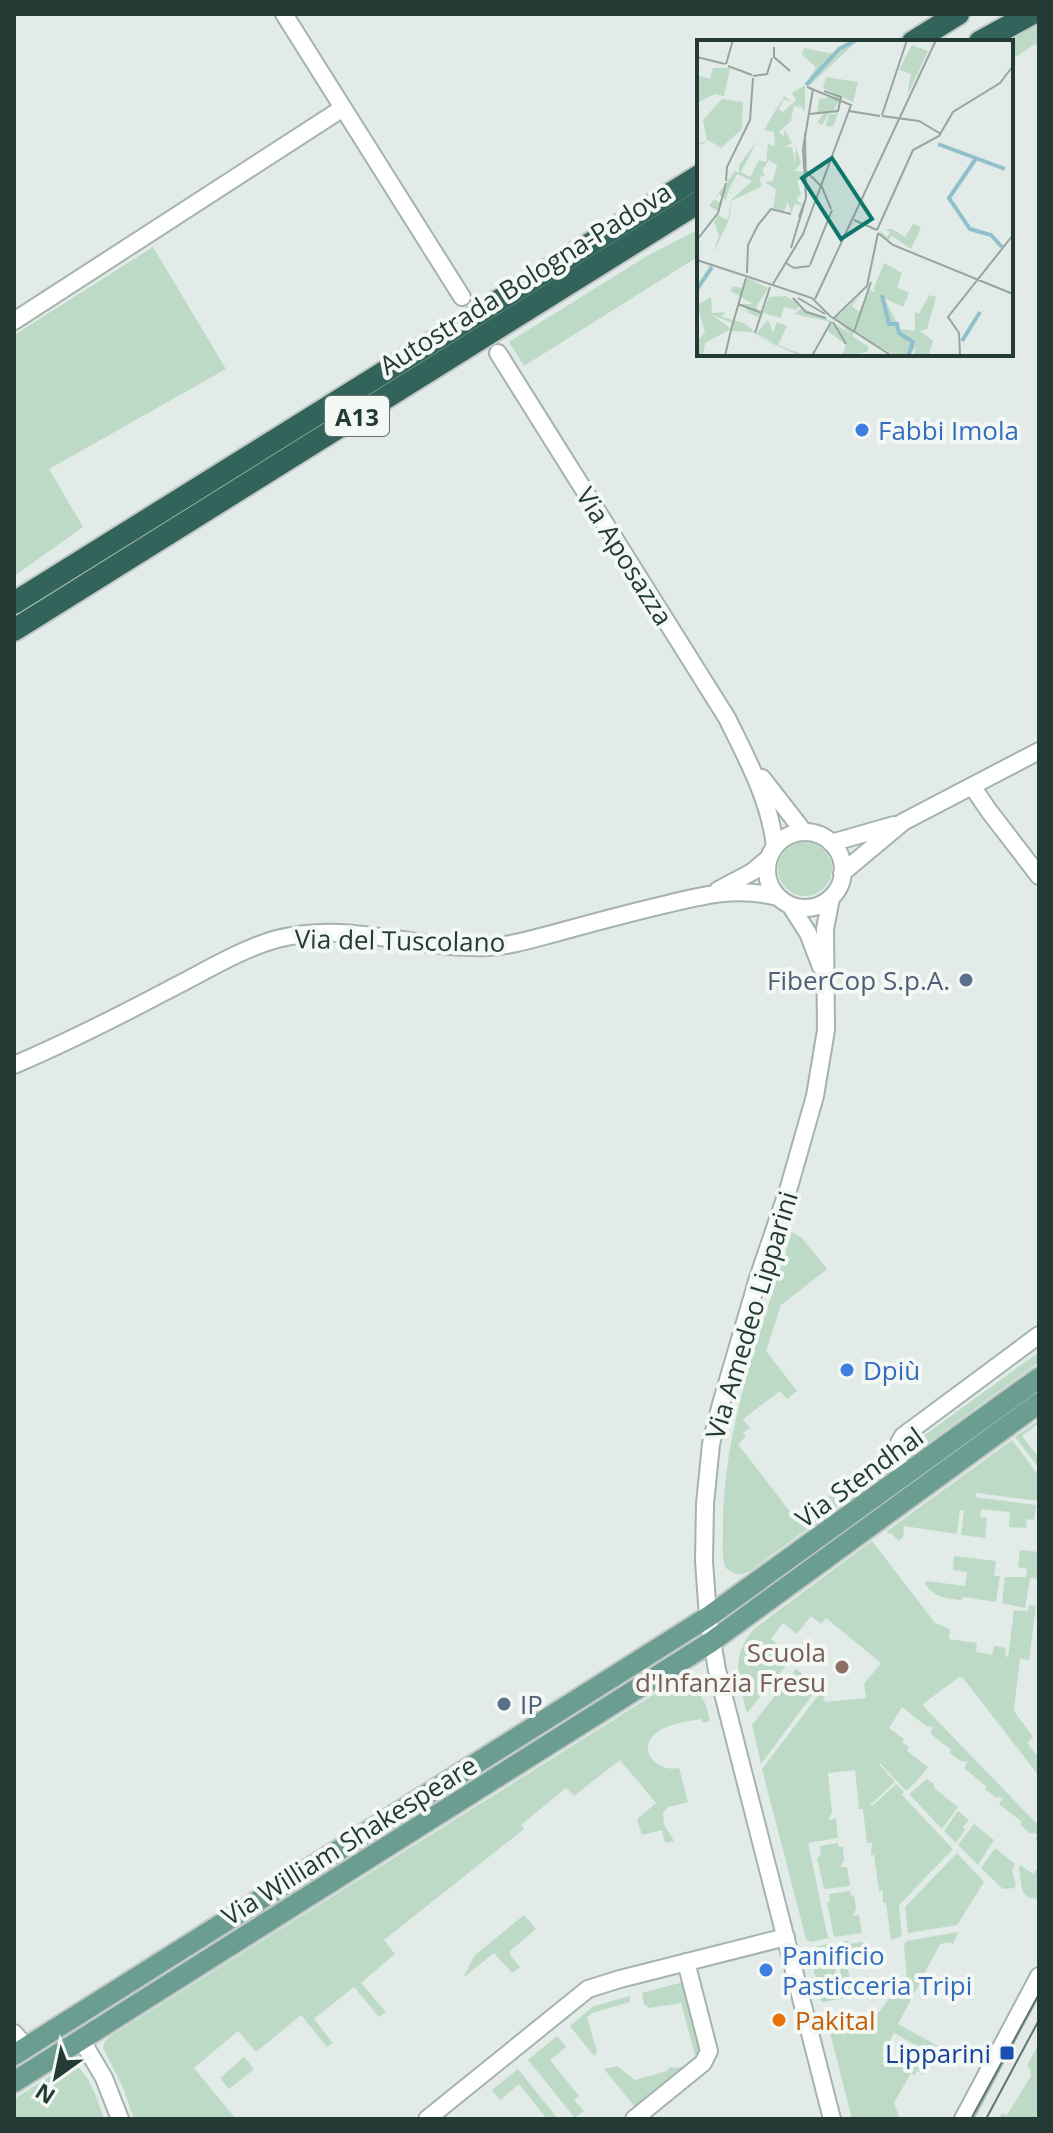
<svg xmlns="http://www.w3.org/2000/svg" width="1053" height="2133" font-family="'Open Sans',sans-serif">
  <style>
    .green { fill: #bddac6 }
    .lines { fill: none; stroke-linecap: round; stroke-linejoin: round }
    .minor-casing { stroke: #a5b3ae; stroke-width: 20 }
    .major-casing { stroke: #c2c8c6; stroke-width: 24 }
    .highway-casing { stroke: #c2c8c6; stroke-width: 26 }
    .minor { stroke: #fff; stroke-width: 16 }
    .major { stroke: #6b9d91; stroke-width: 20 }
    .highway { stroke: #32645c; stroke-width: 22 }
    .tram { stroke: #5e7670; stroke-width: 2 }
    .shop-dot { fill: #3f7fe0; stroke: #f3f8f5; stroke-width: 3 }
    .service-dot { fill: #5c6f8a; stroke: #f3f8f5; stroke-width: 3 }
    .education-dot { fill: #8d6e63; stroke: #f3f8f5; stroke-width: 3 }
    .food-dot { fill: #e8710a; stroke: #f3f8f5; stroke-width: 3 }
    .transit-dot { fill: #1a4fb4; stroke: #f3f8f5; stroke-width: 3 }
    .labels { text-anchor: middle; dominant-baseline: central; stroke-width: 8; stroke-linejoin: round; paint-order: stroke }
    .shield { fill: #f3f8f5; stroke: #62746f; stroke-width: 2 }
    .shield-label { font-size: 24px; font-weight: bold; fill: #243b35 }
    .street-label { font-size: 26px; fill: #243b35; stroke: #f3f8f5 }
    .shop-label { font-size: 26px; fill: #366cbe; stroke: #f3f8f5; text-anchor: start }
    .service-label { font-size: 26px; fill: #4e5e75; stroke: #f3f8f5; text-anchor: end }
    .education-label { font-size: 26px; fill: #785e54; stroke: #f3f8f5; text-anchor: end }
    .food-label { font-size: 26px; fill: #c56008; stroke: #f3f8f5; text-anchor: start }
    .transit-label { font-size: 26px; fill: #164399; stroke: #f3f8f5; text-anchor: end }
    .inset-river { fill: none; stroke: #8fc0cb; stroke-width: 4 }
    .inset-road { fill: none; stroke: #96a5a0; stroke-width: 2 }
    .view { fill: #0f766e; fill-opacity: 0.15; stroke: #0f766e; stroke-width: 4 }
    .inset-edge { fill: none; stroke: #243b35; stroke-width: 4 }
  </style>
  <rect width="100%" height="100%" fill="#e2ebe7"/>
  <path class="green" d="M 1039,22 L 1039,47 L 1035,44 L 1011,60 L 1011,42 L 1005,42 Z
    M 699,229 L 699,256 L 524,366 L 509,342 L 647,256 Z
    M 153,247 L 226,369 L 49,469 L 83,527 L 14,576 L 14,335 Z
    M778 869a27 27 0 1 1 54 0a27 27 0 1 1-54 0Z
    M 792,1232 L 802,1238 L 827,1269 L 781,1305 L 766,1351 L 797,1391 L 787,1399 L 780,1391 L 743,1419 L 750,1428 L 743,1433 L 746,1437 L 738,1444 L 797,1521 L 874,1461 L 876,1463 L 871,1482 L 750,1571 C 740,1576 734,1575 726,1568 C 721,1556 723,1543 723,1531 C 722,1428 762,1329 792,1232 Z
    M 1039,1352 L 1039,1362 L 921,1448 L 919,1443 L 922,1437 Z
    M 1039,1420 L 1039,1423 L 1022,1436 L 1039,1458 L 1039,1468 L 1015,1437 Z
    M 1012,1440 L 1039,1476 L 1039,1501 L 976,1493 L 975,1497 L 1036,1505 L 1034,1520 L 1027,1519 L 1026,1528 L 1009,1527 L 1010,1512 L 981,1509 L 980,1517 L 987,1518 L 985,1538 L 961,1535 L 964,1511 L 960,1510 L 957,1534 L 904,1526 L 903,1537 L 899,1541 L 891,1533 L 888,1534 L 887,1531 Z
    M 872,1541 L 935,1623 L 950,1629 L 949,1639 L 977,1643 L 976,1652 L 992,1655 L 994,1646 L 1006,1648 L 1005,1656 L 1008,1657 L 1014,1610 L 1028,1611 L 1029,1605 L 1036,1606 L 1029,1660 L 1020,1659 L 1014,1708 L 1016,1714 L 1033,1737 L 1027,1743 L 1039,1758 L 1039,1776 L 963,1678 L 959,1677 L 923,1704 L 924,1707 L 1039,1826 L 1039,1843 L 1035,1840 L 1038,1834 L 1030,1833 L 1020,1825 L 1022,1822 L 999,1804 L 1003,1798 L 995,1797 L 985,1789 L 986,1786 L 964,1768 L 968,1762 L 960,1761 L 950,1753 L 951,1750 L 930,1733 L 934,1727 L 926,1726 L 902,1707 L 889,1728 L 904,1739 L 902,1742 L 909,1747 L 907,1751 L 928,1767 L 918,1780 L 906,1791 L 880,1763 L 879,1764 L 895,1782 L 870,1805 L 872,1806 L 896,1784 L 904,1792 L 902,1795 L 953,1849 L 899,1905 L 902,1936 L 891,1940 L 886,1903 L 883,1903 L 883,1891 L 879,1891 L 874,1855 L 871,1855 L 872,1843 L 867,1843 L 863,1809 L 859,1809 L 855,1770 L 828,1773 L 832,1812 L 828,1820 L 836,1819 L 838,1838 L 808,1843 L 828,1938 L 810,1942 L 806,1939 L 762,1769 L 820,1693 L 825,1697 L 823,1700 L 826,1702 L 866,1698 L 864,1684 L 881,1663 L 826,1618 L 821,1624 L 811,1616 L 797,1634 L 783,1623 L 771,1639 L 793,1657 L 747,1713 C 739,1679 729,1657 755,1628 Z
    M 1020,1550 L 1039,1552 L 1039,1579 L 1030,1578 L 1025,1608 L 1002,1603 L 1005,1577 L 1026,1577 L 1027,1569 L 1018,1567 Z
    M 954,1556 L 996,1561 L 994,1576 L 1000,1576 L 996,1602 L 963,1597 L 962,1600 C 944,1598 938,1599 925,1584 L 926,1581 L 965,1586 L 967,1572 L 953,1570 Z
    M 683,1643 L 685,1647 L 60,2041 L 58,2040 Z
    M 796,1669 L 814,1683 L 812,1686 L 816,1690 L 761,1764 L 752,1725 Z
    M 675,1685 C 701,1686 705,1699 710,1721 L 703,1723 L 701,1719 C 687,1722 668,1723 656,1733 C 636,1750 657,1773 679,1768 L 688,1802 L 668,1807 L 663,1813 L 664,1824 L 674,1841 L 665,1843 L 662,1830 L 642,1835 L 637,1819 L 656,1803 L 620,1760 L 574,1796 L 566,1788 L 521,1825 L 524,1829 L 384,1940 L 395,1954 L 361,1983 L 386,2012 L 379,2017 L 354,1987 L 314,2019 L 333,2043 L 327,2047 L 301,2015 L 256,2052 L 238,2031 L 194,2068 L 236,2119 L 134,2119 L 123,2088 L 103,2048 L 104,2042 L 109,2037 L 661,1690 Z
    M 927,1779 L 934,1784 L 934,1788 L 958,1807 L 942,1829 L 909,1794 Z
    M 958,1811 L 969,1820 L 963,1827 L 965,1830 L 956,1843 L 944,1831 Z
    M 974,1824 L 994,1840 L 978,1865 L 958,1845 Z
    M 838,1843 L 839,1847 L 843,1847 L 844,1860 L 840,1867 L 847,1867 L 850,1886 L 824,1889 L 817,1858 L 821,1855 L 820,1846 Z
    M 995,1848 L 1015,1864 L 1012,1870 L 1016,1886 L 1014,1888 L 1003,1889 L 981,1868 Z
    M 957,1853 L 984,1882 L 957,1925 L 908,1933 L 905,1907 Z
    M 1020,1865 L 1033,1874 L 1037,1869 L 1039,1870 L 1039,1898 C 1019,1901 1022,1884 1019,1868 Z
    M 850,1891 L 851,1896 L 854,1895 L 856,1908 L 853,1916 L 859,1915 L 862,1933 L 834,1937 L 827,1902 L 830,1901 L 829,1894 Z
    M 524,1915 L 536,1929 L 510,1951 L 510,1955 L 520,1967 L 512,1973 L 494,1953 L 463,1978 L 475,1955 Z
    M 958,1932 L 953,1944 L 950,1942 L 940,1944 L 898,2024 L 938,2046 L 933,2055 L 894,2033 L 882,2056 L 896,2064 L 900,2057 L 925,2071 L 923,2074 L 917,2071 L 915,2075 L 911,2073 L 894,2103 L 900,2119 L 852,2119 L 826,2017 L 838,2014 L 842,2026 L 844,2027 L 871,2022 L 895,1991 L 897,1984 L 907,1980 L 904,1944 L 907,1941 Z
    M 848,1941 L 849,1944 L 863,1942 L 865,1954 L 847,1957 L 851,1997 L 823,2002 L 821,2001 L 809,1950 L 812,1948 L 828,1944 L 830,1946 L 841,1995 L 843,1996 L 839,1958 L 843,1951 L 841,1942 Z
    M 683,1982 L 702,2053 L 698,2058 L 696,2058 L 681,2003 L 649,2008 L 644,2004 L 642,1993 Z
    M 630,1996 L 630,2002 L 592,2013 L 587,2017 L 597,2052 L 594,2056 L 570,2026 L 594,2006 Z
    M 557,2036 L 566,2047 L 550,2060 L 579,2096 L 574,2100 L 584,2111 L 575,2118 L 528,2060 Z
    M 901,2042 L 937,2061 L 933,2068 L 898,2049 Z
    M 1038,2045 L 1039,2119 L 999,2119 L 1002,2113 L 1007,2115 L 1031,2076 L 1030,2069 L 1027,2066 Z
    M 244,2057 L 254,2069 L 229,2089 L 220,2078 Z
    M 73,2063 C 90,2074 98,2101 104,2119 L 14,2119 L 14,2099 L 68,2065 Z
    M 687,2065 L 636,2108 L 604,2069 L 617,2066 L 635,2080 L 667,2071 L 670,2067 L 678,2068 Z
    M 518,2069 L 558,2119 L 547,2119 L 519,2084 L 500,2100 L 492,2090 Z"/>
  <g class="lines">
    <g class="minor-casing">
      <path id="minor" d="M 284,14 L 462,297
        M 14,321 L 343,108
        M 498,353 L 727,718 C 747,759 770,800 775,847
        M 762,778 L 804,832
        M 972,786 L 989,811 L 1039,876
        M767 870a38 38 0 1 1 76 0a38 38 0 1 1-76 0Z
        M 831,843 L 894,825
        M 842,873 L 903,822 L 1039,751
        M 718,890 L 752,872 L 769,858
        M 831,898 L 825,929 L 826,1030 L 815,1096 L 789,1187 L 758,1278 L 721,1404 L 711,1444 L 705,1504 L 704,1561 L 708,1617 L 717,1670 L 832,2119
        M 790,905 L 808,933 L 821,967
        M 14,1065 C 68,1042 121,1015 172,988 C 204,972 243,948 277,939 C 347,920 417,950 488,947 C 511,946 536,938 559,932 C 592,923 625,914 659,906 C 700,896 735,886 778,897
        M 904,1476 C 897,1462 893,1450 903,1436 L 1039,1335
        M 14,2033 L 26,2047
        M 81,2039 L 104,2078 L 120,2119
        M 427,2119 L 588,1989 L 620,1979 L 786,1937
        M 634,2119 L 703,2063 L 709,2051 L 686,1962
        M 963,2119 L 1039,1976"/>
    </g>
    <g class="major-casing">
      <path id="major" d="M 14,2055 L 708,1617 L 1039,1378
        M 14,2082 L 711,1642 L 1039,1403"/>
    </g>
    <g class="highway-casing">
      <path id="highway" d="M 913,42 L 958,14
        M 980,42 L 1031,14
        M 14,603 L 699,176
        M 14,630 L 699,202"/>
    </g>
    <use href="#minor" class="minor"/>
    <use href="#major" class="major"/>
    <use href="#highway" class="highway"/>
    <path class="tram" d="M 971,2119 L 1039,1994
      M 986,2119 L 1039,2020"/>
  </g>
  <g class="shop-dot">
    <circle cx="862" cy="430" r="8"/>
    <circle cx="847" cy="1370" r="8"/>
    <circle cx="766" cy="1970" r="8"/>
  </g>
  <g class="service-dot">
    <circle cx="966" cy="980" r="8"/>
    <circle cx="504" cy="1704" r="8"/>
  </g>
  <circle class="education-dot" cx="842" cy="1667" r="8"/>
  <circle class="food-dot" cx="779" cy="2020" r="8"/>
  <rect class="transit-dot" x="999" y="2045" width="16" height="16" rx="4"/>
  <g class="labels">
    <rect class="shield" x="325" y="396" width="64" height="40" rx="6"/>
    <g class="shield-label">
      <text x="357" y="416">A13</text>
    </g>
    <g class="street-label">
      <text transform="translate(525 278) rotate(-32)">Autostrada Bologna-Padova</text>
      <text transform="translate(625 556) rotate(58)">Via Aposazza</text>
      <text transform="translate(400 940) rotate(1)">Via del Tuscolano</text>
      <text transform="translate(751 1315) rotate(-73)">Via Amedeo Lipparini</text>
      <text transform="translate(859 1477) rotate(-36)">Via Stendhal</text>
      <text transform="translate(349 1840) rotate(-32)">Via William Shakespeare</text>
    </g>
    <g class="shop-label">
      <text x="878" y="430">Fabbi Imola</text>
      <text x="863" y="1370">Dpiù</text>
      <text x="782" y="1955">Panificio<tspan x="782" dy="30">Pasticceria Tripi</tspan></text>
    </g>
    <g class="service-label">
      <text x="950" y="980">FiberCop S.p.A.</text>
      <text x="520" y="1704" text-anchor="start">IP</text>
    </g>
    <g class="education-label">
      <text x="826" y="1652">Scuola<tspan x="826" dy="30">d'Infanzia Fresu</tspan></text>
    </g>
    <g class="food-label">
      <text x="795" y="2020">Pakital</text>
    </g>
    <g class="transit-label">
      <text x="991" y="2053">Lipparini</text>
    </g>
  </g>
  <g transform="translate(697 40)">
    <rect width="316" height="316" fill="#e2ebe7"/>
    <path d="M 161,0 L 112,46 L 109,44 L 119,27 L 105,15 L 107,8 L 137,14 ZM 215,5 L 231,11 L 210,56 L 214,34 L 202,30 ZM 16,28 L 33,28 L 27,56 L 18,54 L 0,63 L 0,35 L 13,39 ZM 129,37 L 161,42 L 156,62 L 126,48 ZM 108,45 L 108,71 L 100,63 L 103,68 L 97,65 L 94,81 L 82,92 L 86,96 L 88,90 L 95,103 L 87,107 L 95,107 L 98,123 L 99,107 L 104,124 L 97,131 L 106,132 L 107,140 L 100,140 L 104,154 L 99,159 L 106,166 L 98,164 L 94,173 L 91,162 L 87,171 L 76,169 L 79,150 L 68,142 L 76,141 L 80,125 L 72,120 L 65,130 L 68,136 L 62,137 L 65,146 L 34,161 L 33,175 L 31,182 L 16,214 L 22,195 L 17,182 L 21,175 L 31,180 L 34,160 L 55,141 L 40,134 L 31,151 L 36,154 L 31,152 L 29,160 L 22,154 L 17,159 L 25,164 L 21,171 L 12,166 L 38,131 L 42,133 L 42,125 L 60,101 L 44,132 L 53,137 L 62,120 L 69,122 L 71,104 L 78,106 L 77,92 L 67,90 L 87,56 L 95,62 L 86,59 L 82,70 L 86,72 L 99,60 L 95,53 ZM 127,51 L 144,57 L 137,70 L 141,73 L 136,87 L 129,86 L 132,74 L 140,74 L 133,71 L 125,85 L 120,82 L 127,73 L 120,74 L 122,59 L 139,56 ZM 25,59 L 46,62 L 45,89 L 24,108 L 11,100 L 6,104 L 0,104 L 10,101 L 6,80 ZM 216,184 L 224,187 L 214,209 L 195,196 L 191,200 L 185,195 L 182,190 L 190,197 L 193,192 L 189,189 L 195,189 L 208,197 ZM 187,223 L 205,233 L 200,247 L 212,253 L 206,267 L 187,258 L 203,289 L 218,291 L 218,272 L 222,274 L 232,255 L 239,257 L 230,289 L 223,291 L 236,301 L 231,316 L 217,315 L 219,307 L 212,316 L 199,316 L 157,292 L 155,296 L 172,307 L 170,312 L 145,316 L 149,305 L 131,291 L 134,282 L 98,274 L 104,268 L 129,278 L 155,295 L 138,279 L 164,255 L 155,266 L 162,272 L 173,249 L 176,252 L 180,251 L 176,250 ZM 50,238 L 71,248 L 59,267 L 64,273 L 61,277 L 41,268 L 53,272 L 43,264 L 56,264 L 34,251 L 35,246 L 45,248 ZM 89,256 L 102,265 L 100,270 L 87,267 L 84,278 L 66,273 L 72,257 ZM 14,257 L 15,273 L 28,272 L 25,277 L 47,283 L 58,292 L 34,291 L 37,284 L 14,274 L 34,289 L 8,303 L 6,316 L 0,316 L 0,302 L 8,292 L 0,265 ZM 71,280 L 76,293 L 80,282 L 90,286 L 81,305 L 110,316 L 103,316 L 58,296 L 78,303 L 59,294 Z" fill="#bddac6"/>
    <path class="inset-river" d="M 109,45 L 142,9 L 159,0M 241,104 L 308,129M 280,117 L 252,158 L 273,189 L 294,195 L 305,207M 0,249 L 15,227M 185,255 L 192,284 L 200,284 L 202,293 L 216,302 L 211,316M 265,301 L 283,272"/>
    <path class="inset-road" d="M 77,7 L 77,17 L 93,31M 0,17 L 28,24M 29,24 L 36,0M 31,26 L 55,35M 56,36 L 70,34 L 75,18M 152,71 L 183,76M 112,74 L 141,71 L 144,57 L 127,51M 185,75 L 210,0M 185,76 L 222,81 L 244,94M 108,130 L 125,147 L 134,169M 29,141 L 30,127 L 53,80 L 56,38M 102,177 L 109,158 L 108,93M 157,180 L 180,190M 180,190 L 216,110 L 242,96 L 256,72 L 303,43 L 316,26M 181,193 L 196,205 L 316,254M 0,200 L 21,173 L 29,143M 94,208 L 109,158 L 106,109 L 116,49M 0,220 L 115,258 L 133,276 L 195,316M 89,223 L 97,228 L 113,226M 113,225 L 135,170M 50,233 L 51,205 L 61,185 L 74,169 L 94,174M 76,244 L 106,194 L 154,65 L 110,47M 96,258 L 109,272 L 129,278M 101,258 L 128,274M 118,259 L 239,0M 41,264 L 65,273M 137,278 L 170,246 L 181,193M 136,282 L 149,304M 34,290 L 49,238M 157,292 L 174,242M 58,293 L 73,247M 28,316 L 34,290M 115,316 L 134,282M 263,316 L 262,293 L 251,277 L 316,195"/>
    <path class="view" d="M 135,118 L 175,179 L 144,199 L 105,138 Z"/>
    <rect width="316" height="316" class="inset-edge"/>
  </g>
  <rect width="1053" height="2133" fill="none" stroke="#243b35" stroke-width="32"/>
  <g transform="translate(56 2077) rotate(213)" stroke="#f3f8f5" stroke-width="6" paint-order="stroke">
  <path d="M0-6L14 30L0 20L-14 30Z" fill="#243b35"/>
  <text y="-12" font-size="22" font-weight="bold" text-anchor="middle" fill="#243b35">N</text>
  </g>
</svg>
